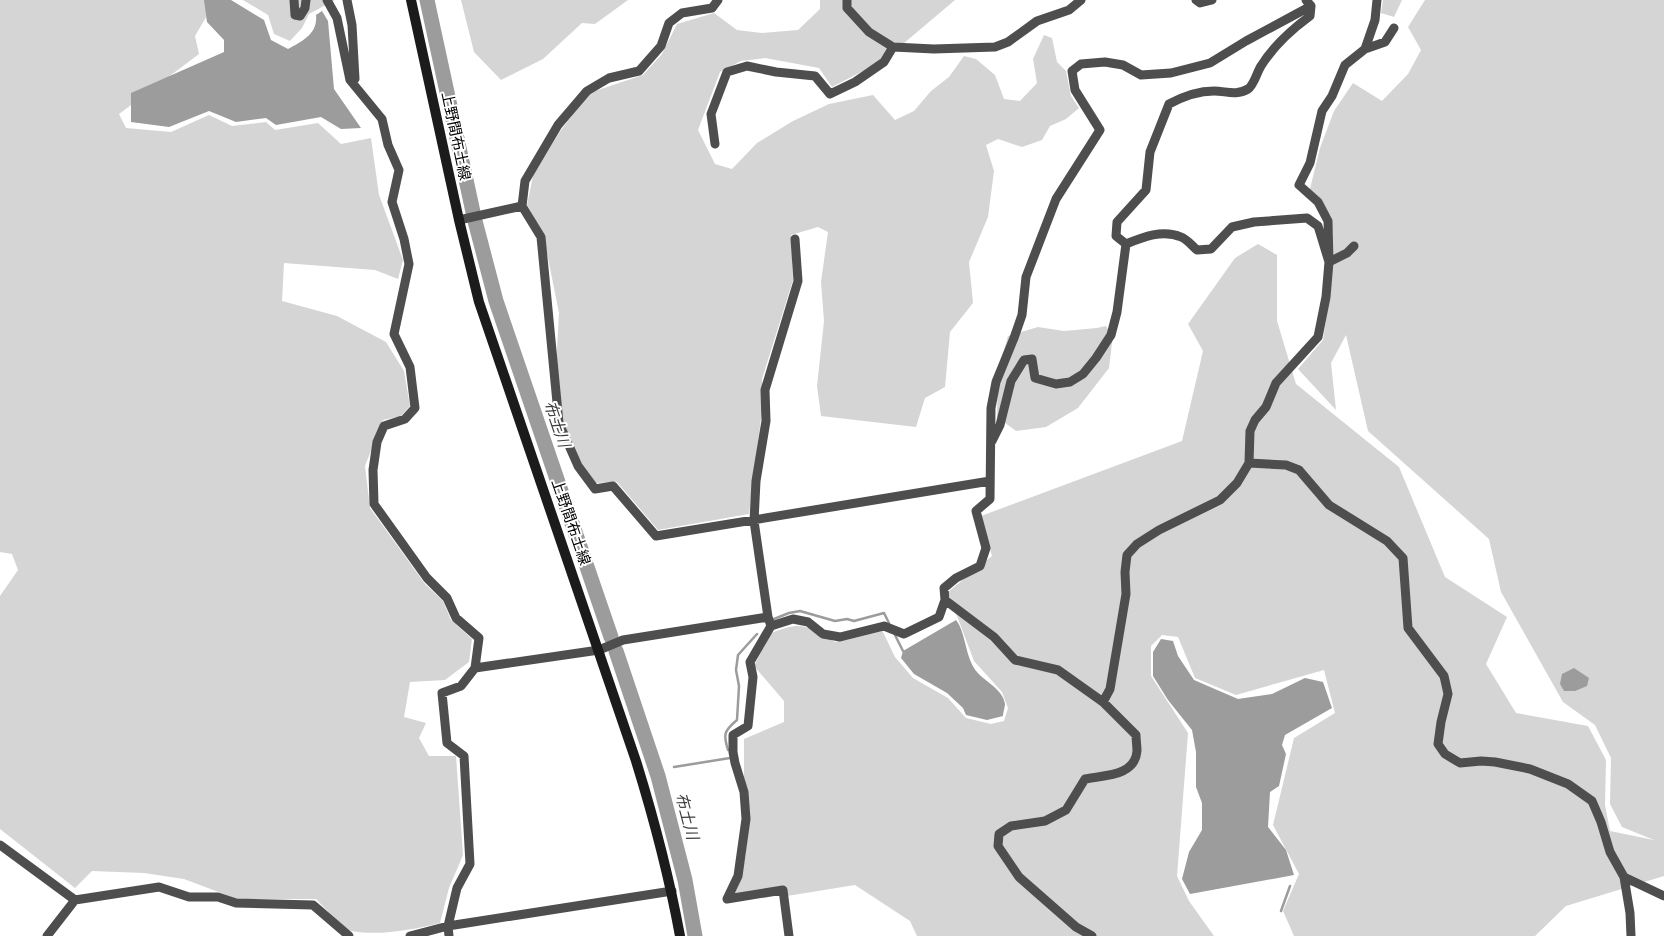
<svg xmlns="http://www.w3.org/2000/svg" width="1664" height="936" font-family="Raleway,'Noto Sans JP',sans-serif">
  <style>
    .green { fill: #d5d5d5 }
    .water { fill: #9c9c9c }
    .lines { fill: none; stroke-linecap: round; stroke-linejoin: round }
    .stream { stroke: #9c9c9c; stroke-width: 2.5 }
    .river { stroke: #9c9c9c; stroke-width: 15 }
    .minor { stroke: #4e4e4e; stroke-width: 9 }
    .secondary { stroke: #1b1b1b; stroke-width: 10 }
    .labels { text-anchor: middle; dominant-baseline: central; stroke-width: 4; stroke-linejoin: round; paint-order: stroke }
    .street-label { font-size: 15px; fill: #000; stroke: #fff }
    .water-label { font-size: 16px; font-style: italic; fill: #3d3d3d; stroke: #fff }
  </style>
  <rect width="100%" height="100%" fill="#fff"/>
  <path class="green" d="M 0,0 L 216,0 L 195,36 L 199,54 L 119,114 L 126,128 L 171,132 L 209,115 L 232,126 L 266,122 L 275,130 L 318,123 L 341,144 L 371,138 L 379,195 L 403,260 L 398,279 L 375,270 L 284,263 L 282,301 L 337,316 L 386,342 L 404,371 L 410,406 L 401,416 L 383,420 L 365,466 L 370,508 L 425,584 L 443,601 L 451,620 L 472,639 L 469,662 L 445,680 L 410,682 L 404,717 L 426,723 L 419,738 L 429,756 L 456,756 L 463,855 L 449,888 L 440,923 C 412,930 379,936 351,931 C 341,926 324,907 316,899 L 237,899 L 184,879 L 144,873 L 92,871 L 75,888 L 0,829 L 0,596 L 18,570 L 12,554 L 0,552 Z
    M 243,0 L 335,0 L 309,14 L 302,28 L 290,41 L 274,34 L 268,15 Z
    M 461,0 L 628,0 L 595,24 L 582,23 L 543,59 L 501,80 L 474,52 Z
    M 820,0 L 955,0 L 884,60 L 832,87 L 819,68 L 765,58 L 741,61 L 720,72 L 698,130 L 715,164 L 732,169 L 757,143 L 793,121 L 829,104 L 873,95 L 895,120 L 914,111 L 931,91 L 949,77 L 964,56 L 976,59 L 995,75 L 1004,99 L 1020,101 L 1037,83 L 1033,59 L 1044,35 L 1052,38 L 1057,62 L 1066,71 L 1071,96 L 1079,108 L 1066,119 L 1050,126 L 1042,140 L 1022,147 L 998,139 L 986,145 L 994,171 L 988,217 L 969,262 L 973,303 L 950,332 L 945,387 L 925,398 L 916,427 L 821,416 L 817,386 L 824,321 L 821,282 L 828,232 L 818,227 L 791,235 L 793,280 L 762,379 L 762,410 L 749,514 L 658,530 L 617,482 L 596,483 L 581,465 L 562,421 L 556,366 L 559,313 L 543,233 L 527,205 L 533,176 L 559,133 L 589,93 L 643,75 L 662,54 L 677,24 L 714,13 L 737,30 L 762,33 L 798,30 L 820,9 Z
    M 1383,0 L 1402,0 L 1394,17 L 1381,13 Z
    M 1425,0 L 1664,0 L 1664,876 L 1566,906 L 1535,936 L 1294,936 L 1283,911 L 1299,874 L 1273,825 L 1294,738 L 1335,713 L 1324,670 L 1236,695 L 1195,678 L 1178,637 L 1162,635 L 1151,646 L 1151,676 L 1188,733 L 1177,876 L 1189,901 L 1214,936 L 917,936 L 910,921 L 855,885 L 787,896 L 785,887 L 734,895 L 745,859 L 750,815 L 744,779 L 744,739 L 784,722 L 784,701 L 754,666 L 771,633 C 803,620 806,626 835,642 L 882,630 L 895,657 L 913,678 L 948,698 L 966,718 L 991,724 L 1004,721 L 1008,708 L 1002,692 L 974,661 L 948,592 L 992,556 L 981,516 L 1182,441 L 1203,351 L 1188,324 L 1235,258 L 1258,244 L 1277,255 L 1277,321 L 1296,384 L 1399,467 L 1445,577 L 1507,617 L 1486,664 L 1516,713 L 1588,726 L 1606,760 L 1605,805 L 1610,831 L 1654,840 L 1622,827 L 1610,804 L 1611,758 L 1595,725 L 1563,702 L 1501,592 L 1489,539 L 1368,431 L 1346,335 L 1331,363 L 1336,410 L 1298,369 L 1323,340 L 1332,277 L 1333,232 L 1309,193 L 1320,148 L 1334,111 L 1353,83 L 1382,101 L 1408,74 L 1421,50 L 1408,27 Z
    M 1106,326 L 1110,333 L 1112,343 L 1109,368 L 1078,408 L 1046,427 L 1016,431 L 997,417 L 998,371 L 1008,336 L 1038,327 L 1064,331 L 1097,328 Z"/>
  <path class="water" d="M 204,0 L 231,0 L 264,20 L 271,40 L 288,49 C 302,41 318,34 316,15 L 322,11 L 328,21 L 334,89 L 361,128 L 341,129 L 321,117 L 276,125 L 266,118 L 236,122 L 209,111 L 169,127 L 131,122 L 131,93 L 224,52 L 224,40 L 207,22 Z
    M 956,620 C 965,631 965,653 974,668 C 981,680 1003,688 1005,704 C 1005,707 1003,712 1003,716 L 987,720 L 966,715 L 963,708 L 947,693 L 914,674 L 901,658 L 903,651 Z
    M 1161,639 L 1173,641 L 1178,656 L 1194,680 L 1238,699 L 1272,694 L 1305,678 L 1323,682 L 1332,708 L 1285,735 L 1282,745 L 1286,754 L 1279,786 L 1270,792 L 1268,827 L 1286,850 L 1294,875 L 1190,894 L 1182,879 L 1189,852 L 1202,830 L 1202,803 L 1196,787 L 1196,752 L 1192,730 L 1168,700 L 1153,676 L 1153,652 Z
    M 1574,668 L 1589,678 L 1587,686 L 1575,691 L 1564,691 L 1560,684 L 1562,674 Z"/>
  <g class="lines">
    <path class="stream" d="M 774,619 L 789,613 L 800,611 L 835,621 L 847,619 L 854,621 L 884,613 L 889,623
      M 895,635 L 903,651
      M 728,750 C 723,734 724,731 737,720 L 739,686 L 736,670 L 738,655 L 757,634
      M 674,767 L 730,758
      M 1281,911 L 1290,886"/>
    <path class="river" d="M 427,0 L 473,212
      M 475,221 L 496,301 L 611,637
      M 616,651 L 658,776 L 685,880 L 695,936"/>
    <path class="minor" d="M 294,0 L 295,15 L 300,16 L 305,8 L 306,0
      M 327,0 L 337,18 L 350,80 L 382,119 L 388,145 L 399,170 L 392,202 L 404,239 L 409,264 L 394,334 L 410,367 L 415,408 L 405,419 L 384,426 L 377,442 L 373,470 L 374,504 L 427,578 L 447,598 L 456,618 L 479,638 L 475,668 L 461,686 L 442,693 L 447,743 L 464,756 L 470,864 L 457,888 L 448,926 L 449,936
      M 347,0 L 352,25 L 355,79
      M 718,0 L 712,8 L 682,13 L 669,23 L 661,46 L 639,71 L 609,78 L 587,91 L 558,125 L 525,181 L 522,206 L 541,237 L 559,423 L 578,466 L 595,489 L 613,486 L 656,536 L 990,481
      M 847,0 L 847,8 L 869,32 L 893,47 L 934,49 L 995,47 L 1008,42 L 1037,21 L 1069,10 L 1081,0
      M 1196,0 L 1200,3 L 1212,0
      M 1365,49 L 1375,20 L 1377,0
      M 715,144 L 711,114 L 727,72 L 747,66 L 776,72 L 815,76 L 830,94 L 855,82 L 884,62 L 893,47
      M 459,220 L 522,206
      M 1126,244 L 1116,236 L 1117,222 L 1146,190 L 1150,152 L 1169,104 C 1182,97 1199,91 1214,91 C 1226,91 1236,96 1248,89 C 1254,85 1257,72 1261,66 C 1274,45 1291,30 1310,16 L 1311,6 L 1306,0
      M 1354,246 L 1347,253 L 1329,262 L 1328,221 L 1318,202 L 1299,185 L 1310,163 L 1322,111 L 1332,96 L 1345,65 L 1365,49 L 1385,42 L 1394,28
      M 992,441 L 1000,425 L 1011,381 L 1024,360 L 1032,359 L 1035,378 L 1056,384 L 1070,382 L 1083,374 L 1096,358 L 1111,335 L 1117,312 L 1126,244
      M 1249,463 L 1286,465 L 1299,470 L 1329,505 L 1387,541 L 1403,558 L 1408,628 L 1444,676 L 1448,694 L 1441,722 L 1438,744 L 1445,754 L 1460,763 L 1481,761 L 1495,762 L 1530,769 L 1568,784 L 1592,801 L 1601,822 L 1610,852 L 1624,877 L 1630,913 L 1631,936
      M 945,600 L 994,637 L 1015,660 L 1058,670 L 1103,702 L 1136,735 C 1136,740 1137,746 1137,751 C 1135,776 1105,775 1085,779 L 1066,810 L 1045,821 L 1011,826 L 999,834 L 998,846 L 1019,877 L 1076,927 L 1092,936
      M 771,626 L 768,617 L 754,521 L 756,481 L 766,421 L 765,390 L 798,281 L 795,239
      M 475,668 L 599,650 L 623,640 L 768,617
      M 1103,702 L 1110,689 L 1126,594 L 1125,572 L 1127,555 L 1137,544 L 1159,530 L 1220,500 L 1237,483 L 1249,463 L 1250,431 L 1255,420 L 1266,407 L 1276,383 L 1318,337 L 1326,297 L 1329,262 L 1318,226 L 1307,218 L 1254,222 L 1232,227 L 1211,249 L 1197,250 C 1192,246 1187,239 1181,237 C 1163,229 1143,237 1126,244
      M 0,845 L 75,900
      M 1624,877 L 1664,896
      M 47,936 L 75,900 L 159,887 L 189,897 L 218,897 L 236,903 L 313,905 L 349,936
      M 410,936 L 448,926 L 672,891
      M 789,936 L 783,890 L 727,899 L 738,876 L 746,819 L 744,792 L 735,763 L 733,752 L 733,735 L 748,726 L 753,677 L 750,662 L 771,626 L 793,619 L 808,622 L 823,634 L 840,637 L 884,626 L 904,634 L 939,617 L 945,600 L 944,588 L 956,578 L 980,566 L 986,548 L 976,511 L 990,499 L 991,408 L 996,382 L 1014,338 L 1022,315 L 1026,277 L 1056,199 L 1100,130 L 1075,90 L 1072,71 L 1081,64 L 1105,62 L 1123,65 L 1141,75 L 1171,73 L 1210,63 L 1246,41 L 1311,6"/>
    <path class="secondary" d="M 411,0 L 459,220 L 479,302 L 636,761 C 654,819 669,876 680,936"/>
  </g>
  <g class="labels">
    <g class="street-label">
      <text transform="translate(456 136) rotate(78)">上野間布土線</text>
      <text transform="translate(571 522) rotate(71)">上野間布土線</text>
    </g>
    <g class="water-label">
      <text transform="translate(557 424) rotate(71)">布土川</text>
      <text transform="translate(687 816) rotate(75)">布土川</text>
    </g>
  </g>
</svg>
